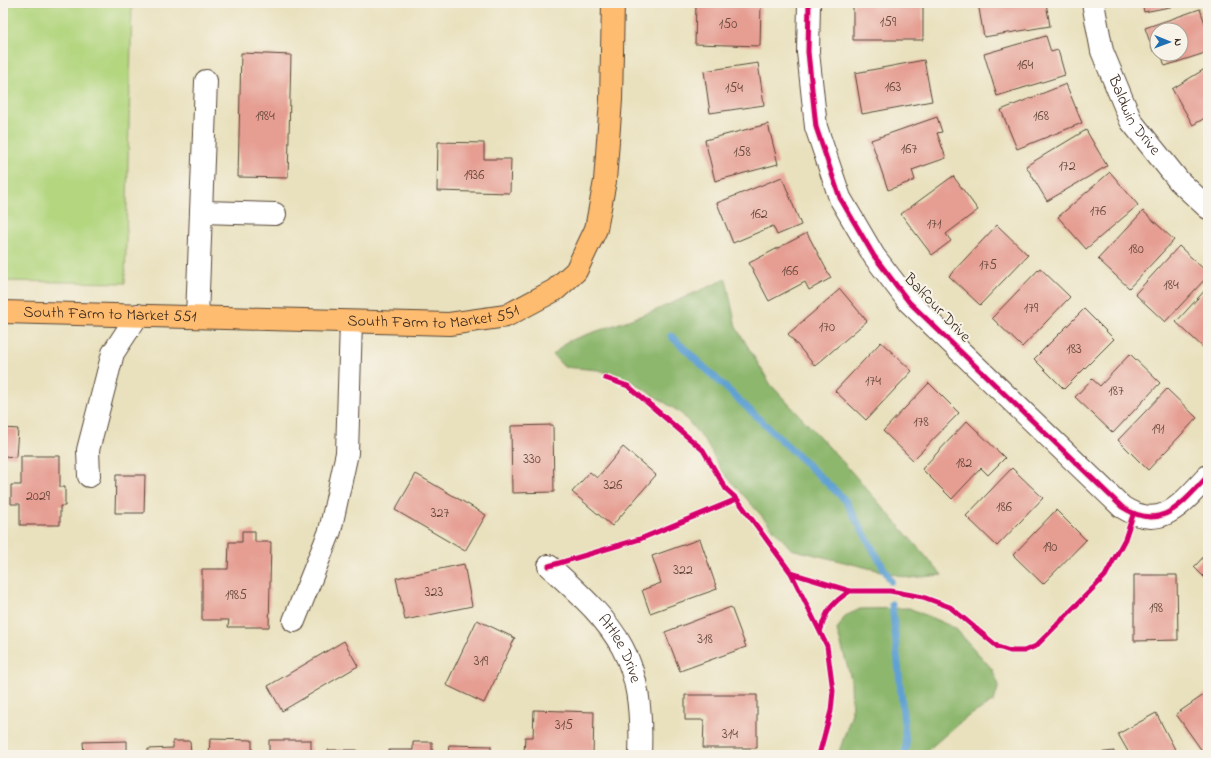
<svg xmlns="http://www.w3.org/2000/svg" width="1211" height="758" font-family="'Indie Flower',sans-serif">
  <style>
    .green { fill: #b3d67f; stroke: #77804e }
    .forest { fill: #8eb76e; stroke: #647046 }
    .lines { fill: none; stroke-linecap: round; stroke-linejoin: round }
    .stream { stroke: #60a1d3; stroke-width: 7 }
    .building { fill: #e69e93 }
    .minor-casing { stroke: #554536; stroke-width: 24 }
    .major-casing { stroke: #554536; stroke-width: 24 }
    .minor { stroke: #fff; stroke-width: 22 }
    .major { stroke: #febc70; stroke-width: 22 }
    .cycleway-casing { stroke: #f7f3e8; stroke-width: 8 }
    .cycleway { stroke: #d6006c; stroke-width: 5 }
    .labels { text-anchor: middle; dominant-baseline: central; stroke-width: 4; stroke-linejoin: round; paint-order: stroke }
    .number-label { font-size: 14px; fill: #66473b }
    .street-label { font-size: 16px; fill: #3b2a1e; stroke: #f7f3e8 }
  </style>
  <rect width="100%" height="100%" fill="#f7f3e8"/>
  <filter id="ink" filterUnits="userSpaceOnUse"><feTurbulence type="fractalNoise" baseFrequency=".025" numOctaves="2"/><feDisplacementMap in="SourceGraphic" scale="8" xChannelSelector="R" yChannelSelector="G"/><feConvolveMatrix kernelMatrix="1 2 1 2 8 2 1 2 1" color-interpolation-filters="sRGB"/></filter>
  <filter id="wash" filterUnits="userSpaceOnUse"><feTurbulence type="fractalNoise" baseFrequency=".012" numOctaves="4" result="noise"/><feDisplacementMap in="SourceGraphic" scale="16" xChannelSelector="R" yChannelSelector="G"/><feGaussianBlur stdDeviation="0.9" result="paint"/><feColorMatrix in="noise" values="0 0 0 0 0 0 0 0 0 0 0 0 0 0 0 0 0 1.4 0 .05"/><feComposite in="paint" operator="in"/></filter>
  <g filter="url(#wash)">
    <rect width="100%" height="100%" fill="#e9e1be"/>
    <path class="green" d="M 3,3 L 132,3 L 125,283 L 3,281 Z"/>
    <path class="forest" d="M 726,279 L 736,327 L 771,385 L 843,462 L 942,575 L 909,578 L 791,549 L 722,471 L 705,441 L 681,413 L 631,381 L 599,370 L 564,367 L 553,355 L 566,342 L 654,311 Z
      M 909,608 L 955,628 L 992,669 L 999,685 L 994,701 L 964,719 L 922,755 L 838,755 L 852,713 L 851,679 L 837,630 L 845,616 L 860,609 Z"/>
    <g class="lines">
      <path class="stream" d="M 671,336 L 845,500 L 891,581
        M 892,604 L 906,743 L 905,755"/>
    </g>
    <g id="blocks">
      <path class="building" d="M 696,3 L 761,4 L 760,46 L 695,44 Z
        M 853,3 L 923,3 L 923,40 L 853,40 Z
        M 978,3 L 1046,3 L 1050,26 L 984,37 Z
        M 1142,3 L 1185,3 L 1185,4 L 1144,12 Z
        M 1200,9 L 1208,32 L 1208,52 L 1165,66 L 1161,54 L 1181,54 L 1181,30 L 1157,30 L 1157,50 L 1153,51 L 1145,28 Z
        M 1046,36 L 1051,52 L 1058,50 L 1065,75 L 997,96 L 984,54 Z
        M 241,53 L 291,55 L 288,178 L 238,177 Z
        M 924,60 L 932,101 L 862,114 L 855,73 Z
        M 758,63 L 764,105 L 710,113 L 704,71 Z
        M 1208,67 L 1208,116 L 1193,125 L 1172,89 Z
        M 1066,84 L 1082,123 L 1017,149 L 1001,110 Z
        M 937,117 L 942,132 L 937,133 L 946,158 L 912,170 L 915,180 L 888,190 L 871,140 Z
        M 768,124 L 778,164 L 715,181 L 705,140 Z
        M 1086,130 L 1107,166 L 1047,201 L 1026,166 Z
        M 438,142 L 484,143 L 484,159 L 511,159 L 510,193 L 437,191 Z
        M 1110,172 L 1138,205 L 1086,249 L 1058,217 Z
        M 953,176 L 978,210 L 946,234 L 951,241 L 932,255 L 901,214 Z
        M 782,177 L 801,225 L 777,235 L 773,226 L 733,243 L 717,203 Z
        M 1143,211 L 1174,240 L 1129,288 L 1098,259 Z
        M 997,225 L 1028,255 L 980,305 L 949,276 Z
        M 807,233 L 831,278 L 809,290 L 805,282 L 769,301 L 749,263 Z
        M 1179,246 L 1208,273 L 1208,276 L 1165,322 L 1135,294 Z
        M 1040,268 L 1070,297 L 1022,347 L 992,318 Z
        M 1208,287 L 1208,349 L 1207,351 L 1176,322 Z
        M 840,289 L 867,321 L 815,366 L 788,334 Z
        M 1084,309 L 1114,339 L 1064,389 L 1034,359 Z
        M 881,342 L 912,371 L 866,420 L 835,391 Z
        M 1130,354 L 1160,383 L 1113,433 L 1075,397 L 1092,379 L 1100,386 Z
        M 929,383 L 959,413 L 913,460 L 883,431 Z
        M 1167,389 L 1197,418 L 1148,470 L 1118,440 Z
        M 967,421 L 1005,458 L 988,475 L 981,468 L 952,499 L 922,469 Z
        M 553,425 L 554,492 L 512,493 L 511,426 Z
        M 4,428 L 18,429 L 16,457 L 3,456 Z
        M 623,447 L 656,475 L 612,526 L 572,492 L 590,472 L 597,478 Z
        M 21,456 L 60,456 L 60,487 L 65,487 L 65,506 L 60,506 L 60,525 L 20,525 L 20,504 L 11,504 L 11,485 L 21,485 Z
        M 1012,468 L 1043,498 L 997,546 L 966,516 Z
        M 416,474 L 486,515 L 465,551 L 395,510 Z
        M 116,475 L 145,475 L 144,513 L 115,513 Z
        M 1056,510 L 1086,540 L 1043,584 L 1013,555 Z
        M 242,531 L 255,531 L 255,542 L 271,542 L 269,627 L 228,627 L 229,620 L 202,620 L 202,569 L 228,569 L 229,542 L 242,542 Z
        M 700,539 L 717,589 L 650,613 L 642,590 L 661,583 L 652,556 Z
        M 1208,552 L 1208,581 L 1194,567 Z
        M 464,564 L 472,606 L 405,620 L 396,578 Z
        M 1134,575 L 1177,575 L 1178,640 L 1134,641 Z
        M 731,607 L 746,647 L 680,671 L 665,632 Z
        M 477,620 L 515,638 L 484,703 L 446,685 Z
        M 344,641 L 358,666 L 282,711 L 268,686 Z
        M 1208,692 L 1208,755 L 1205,755 L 1176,714 Z
        M 685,695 L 757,695 L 757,748 L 703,748 L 704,720 L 685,720 Z
        M 534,710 L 594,712 L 593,755 L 524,753 L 525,737 L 533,737 Z
        M 1156,713 L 1178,755 L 1130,755 L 1118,734 Z
        M 210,739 L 252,740 L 252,755 L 209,755 Z
        M 269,740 L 311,740 L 311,755 L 269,755 Z
        M 127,741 L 127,755 L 84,755 L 83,742 Z
        M 173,741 L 190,741 L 191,755 L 148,755 L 148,749 L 173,748 Z
        M 413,742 L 432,742 L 432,755 L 389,755 L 389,750 L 413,750 Z
        M 449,745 L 491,746 L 491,755 L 448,755 Z
        M 328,750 L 357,750 L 357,755 L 328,755 Z
        M 1114,751 L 1114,755 L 1089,755 L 1089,754 Z"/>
    </g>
  </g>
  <g filter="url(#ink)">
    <use href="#blocks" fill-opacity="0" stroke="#554536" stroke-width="1"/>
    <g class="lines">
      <g class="minor-casing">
        <g id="minor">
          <path d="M 809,3 L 808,52 L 816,127 L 840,198 L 874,256 L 909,302 L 1122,507 C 1162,533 1182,503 1208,476"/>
          <path id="s1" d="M 1093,3 L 1102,51 L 1131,121 L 1179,181 L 1208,208"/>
          <path d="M 201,212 L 275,214"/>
          <path d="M 197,317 L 206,81"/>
          <path d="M 89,476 L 88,450 L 113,353 L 138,315"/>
          <path id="s2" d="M 549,566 C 619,629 644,657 640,755"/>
          <path d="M 294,621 L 330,531 L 347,453 L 351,322"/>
        </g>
      </g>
      <g class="major-casing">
        <g id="major">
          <path id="s3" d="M 3,312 L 449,324 L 506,316 L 555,290 L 576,271 L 596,229 L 605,181 L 611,100 L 613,3"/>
        </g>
      </g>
      <use href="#minor" class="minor"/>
      <use href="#major" class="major"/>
      <g class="cycleway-casing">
        <path id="cycleway" d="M 809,3 L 808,52 L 816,127 L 840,198 L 874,256 L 909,302 L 1122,507 C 1162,533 1182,503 1208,476
          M 605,378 L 628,386 L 703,450 L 726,489 L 737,499 L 791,573 L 827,646 L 833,691 L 831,711 L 819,755
          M 549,566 L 640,539 L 737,499
          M 791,573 L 850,591 L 890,591 L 923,597 L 950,607 L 998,647 L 1010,651 L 1024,651 L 1036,646 L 1105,576 L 1125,539 L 1133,515
          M 820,632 C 826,610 832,603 850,591"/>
      </g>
      <use href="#cycleway" class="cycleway"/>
    </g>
  </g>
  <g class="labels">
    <g class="number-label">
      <text x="888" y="22">159</text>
      <text x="728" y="24">150</text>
      <text x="1025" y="65">164</text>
      <text x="893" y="87">163</text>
      <text x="734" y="88">154</text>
      <text x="265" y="116">1984</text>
      <text x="1041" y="116">168</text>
      <text x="909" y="149">167</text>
      <text x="742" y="152">158</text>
      <text x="1067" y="166">172</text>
      <text x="474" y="175">1936</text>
      <text x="1098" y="211">176</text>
      <text x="759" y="214">162</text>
      <text x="934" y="224">171</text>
      <text x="1136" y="249">180</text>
      <text x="988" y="265">175</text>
      <text x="790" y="271">166</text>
      <text x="1171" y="285">184</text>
      <text x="1031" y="308">179</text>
      <text x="827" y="327">170</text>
      <text x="1074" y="349">183</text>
      <text x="873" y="381">174</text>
      <text x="1116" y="391">187</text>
      <text x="921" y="422">178</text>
      <text x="1158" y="429">191</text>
      <text x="532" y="459">330</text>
      <text x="964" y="463">182</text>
      <text x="613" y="485">326</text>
      <text x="38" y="496">2029</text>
      <text x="1004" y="507">186</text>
      <text x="440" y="513">327</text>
      <text x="1050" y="547">190</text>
      <text x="683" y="570">322</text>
      <text x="434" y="592">323</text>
      <text x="236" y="595">1985</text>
      <text x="1156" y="608">198</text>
      <text x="705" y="639">318</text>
      <text x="481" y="661">319</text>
      <text x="564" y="725">315</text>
      <text x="730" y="734">314</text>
    </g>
    <g class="street-label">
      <text stroke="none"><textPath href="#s1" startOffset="121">Baldwin Drive</textPath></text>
      <text transform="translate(937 308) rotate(46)">Balfour Drive</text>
      <text stroke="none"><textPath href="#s3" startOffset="431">South Farm to Market 551</textPath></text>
      <text stroke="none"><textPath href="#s3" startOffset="107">South Farm to Market 551</textPath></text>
      <text stroke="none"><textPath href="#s2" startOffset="110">Attlee Drive</textPath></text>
    </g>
  </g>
  <rect width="1211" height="758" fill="none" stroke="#f7f3e8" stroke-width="16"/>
  <g transform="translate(1169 42) rotate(91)"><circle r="19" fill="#f7f3e8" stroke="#aca397"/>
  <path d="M0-3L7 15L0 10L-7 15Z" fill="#1f6fb2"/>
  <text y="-6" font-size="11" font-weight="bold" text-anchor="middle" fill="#3b2a1e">N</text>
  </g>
</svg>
